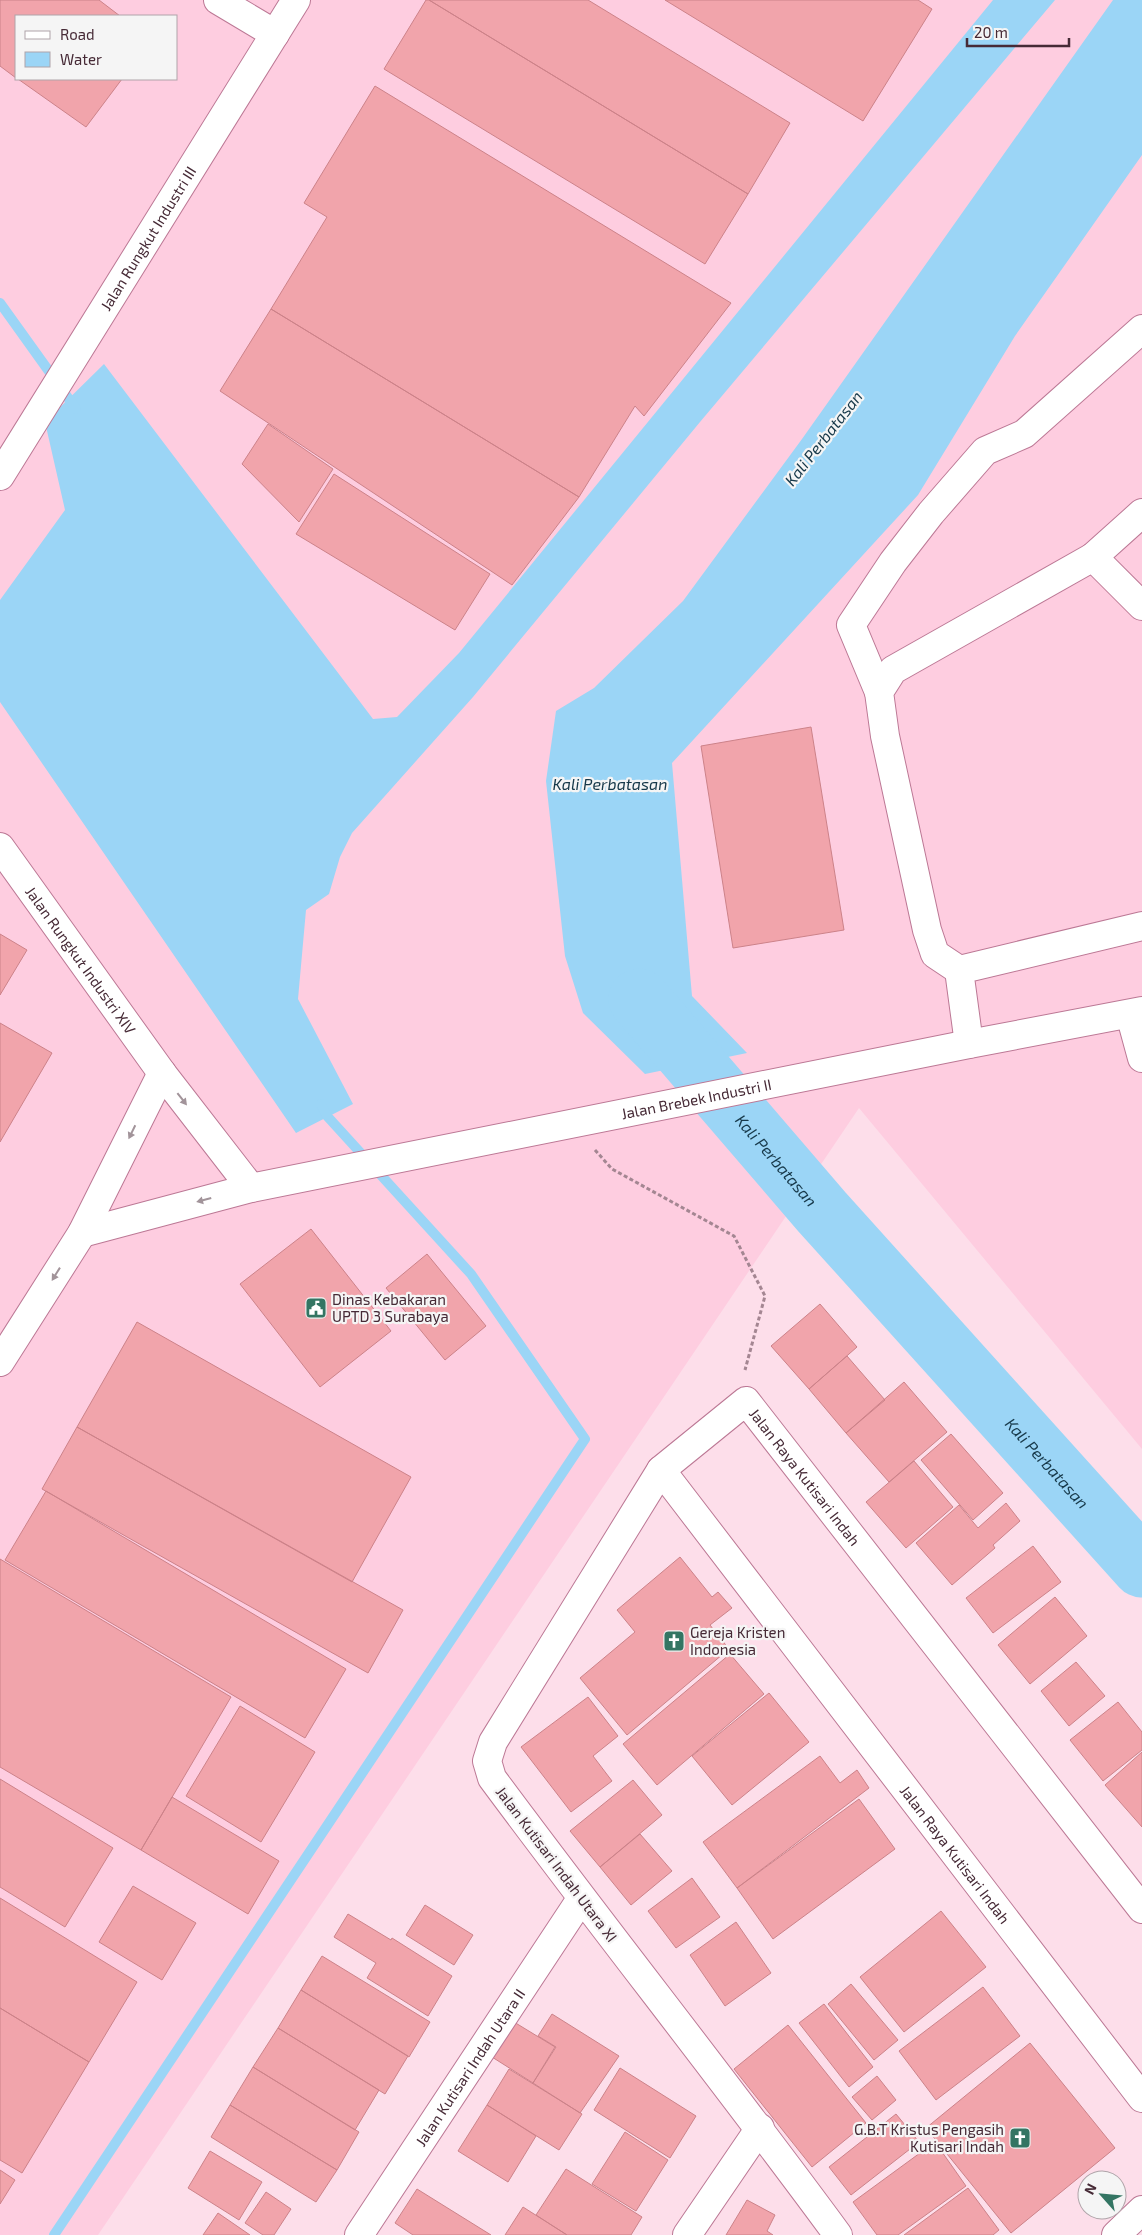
<svg xmlns="http://www.w3.org/2000/svg" width="1142" height="2235" font-family="'Exo 2',sans-serif">
  <style>
    .built { fill: #fecde0; fill-rule: evenodd }
    .water { fill: #9bd5f6 }
    .lines { fill: none; stroke-linecap: round; stroke-linejoin: round }
    .stream { stroke: #9bd5f6; stroke-width: 10 }
    .river { stroke: #9bd5f6; stroke-width: 61 }
    .building { fill: #f1a4ab; stroke: #cc8289 }
    .minor-casing { stroke: #bc7895; stroke-width: 30 }
    .path { stroke: #a48692; stroke-width: 3; stroke-dasharray: 4 2.5; stroke-linecap: butt }
    .minor { stroke: #fff; stroke-width: 28 }
    .oneway { fill: #a2949a }
    .labels { text-anchor: middle; dominant-baseline: central; stroke-width: 4.5; stroke-linejoin: round; paint-order: stroke }
    .street-label { font-size: 15px; fill: #462a36; stroke: #f5f5f5 }
    .poi-label { font-size: 15px; fill: #462a36; stroke: #f5f5f5; text-anchor: start }
    .water-label { font-size: 16px; font-style: italic; fill: #17394a; stroke: #f5f5f5 }
  </style>
  <rect width="100%" height="100%" fill="#fddeea"/>
  <path class="built" d="M 0,0 L 1142,0 L 1142,1449 L 859,1108 L 98,2235 L 0,2235 ZM 16,16 L 176,16 L 176,79 L 16,79 Z"/>
  <path class="water" d="M 993,0 L 1055,0 L 700,422 L 473,697 L 352,833 L 340,857 L 329,894 L 306,910 L 298,999 L 353,1104 L 296,1133 L 0,702 L 0,600 L 65,510 L 45,422 L 104,364 L 373,719 L 397,717 L 459,653 Z
    M 1113,0 L 1142,0 L 1142,155 L 1015,336 L 918,495 L 672,763 L 692,996 L 747,1053 L 645,1074 L 583,1013 L 565,956 L 546,781 L 556,711 L 594,688 L 683,601 L 802,439 Z"/>
  <g class="lines">
    <path class="stream" d="M 0,303 L 76,409
      M 54,2235 L 585,1439 L 471,1274 L 327,1116 L 321,1104"/>
    <path class="river" id="s1" d="M 639,999 L 822,1212 L 1142,1567"/>
  </g>
  <path class="building" d="M 0,0 L 99,0 L 120,16 L 16,16 L 16,78 L 0,66 Z
    M 426,0 L 429,0 L 748,194 L 705,264 L 384,69 Z
    M 429,0 L 588,0 L 790,123 L 748,194 Z
    M 665,0 L 918,0 L 932,9 L 863,121 Z
    M 18,79 L 122,79 L 86,127 Z
    M 375,86 L 731,303 L 644,416 L 635,406 L 579,497 L 271,309 L 327,217 L 304,203 Z
    M 271,309 L 579,497 L 512,585 L 220,391 Z
    M 268,424 L 333,469 L 299,522 L 242,464 Z
    M 334,474 L 490,574 L 455,630 L 296,534 Z
    M 811,727 L 844,930 L 733,948 L 701,746 Z
    M 0,934 L 27,950 L 0,995 Z
    M 0,1023 L 52,1053 L 0,1142 Z
    M 311,1229 L 391,1331 L 320,1387 L 240,1284 Z
    M 427,1254 L 486,1326 L 445,1360 L 386,1288 Z
    M 820,1304 L 857,1347 L 809,1389 L 771,1346 Z
    M 137,1322 L 411,1477 L 352,1582 L 77,1427 Z
    M 847,1356 L 885,1400 L 846,1433 L 809,1389 Z
    M 904,1382 L 947,1432 L 889,1482 L 846,1433 Z
    M 77,1427 L 403,1610 L 368,1673 L 42,1489 Z
    M 951,1434 L 1003,1493 L 973,1520 L 921,1460 Z
    M 914,1461 L 953,1507 L 906,1548 L 866,1502 Z
    M 46,1491 L 346,1669 L 305,1738 L 5,1560 Z
    M 1006,1503 L 1020,1521 L 993,1545 L 995,1548 L 952,1585 L 916,1543 L 959,1505 L 978,1528 Z
    M 1033,1546 L 1061,1582 L 993,1633 L 966,1598 Z
    M 680,1557 L 712,1597 L 718,1592 L 732,1608 L 710,1625 L 729,1649 L 627,1735 L 580,1678 L 635,1632 L 617,1610 Z
    M 0,1559 L 231,1697 L 141,1850 L 0,1767 Z
    M 1055,1597 L 1087,1636 L 1030,1684 L 998,1645 Z
    M 730,1654 L 764,1694 L 657,1785 L 623,1744 Z
    M 1076,1662 L 1105,1696 L 1069,1726 L 1041,1691 Z
    M 769,1693 L 809,1742 L 732,1805 L 692,1756 Z
    M 588,1697 L 618,1736 L 593,1756 L 612,1781 L 571,1812 L 521,1747 Z
    M 1118,1702 L 1142,1732 L 1142,1750 L 1103,1781 L 1070,1740 Z
    M 240,1706 L 315,1752 L 261,1842 L 186,1796 Z
    M 1142,1752 L 1142,1827 L 1105,1785 Z
    M 820,1756 L 840,1783 L 857,1770 L 869,1788 L 737,1888 L 703,1842 Z
    M 0,1779 L 113,1848 L 65,1927 L 0,1887 Z
    M 633,1780 L 662,1815 L 600,1867 L 570,1831 Z
    M 172,1797 L 279,1861 L 248,1914 L 141,1850 Z
    M 859,1799 L 895,1849 L 773,1939 L 737,1888 Z
    M 640,1834 L 672,1871 L 631,1905 L 600,1867 Z
    M 692,1878 L 720,1917 L 676,1948 L 648,1911 Z
    M 133,1886 L 196,1923 L 162,1980 L 99,1942 Z
    M 0,1898 L 137,1982 L 89,2062 L 0,2008 Z
    M 425,1905 L 473,1935 L 454,1965 L 406,1935 Z
    M 941,1911 L 986,1967 L 904,2032 L 860,1977 Z
    M 348,1914 L 391,1940 L 392,1938 L 452,1976 L 428,2016 L 367,1978 L 376,1963 L 334,1937 Z
    M 736,1922 L 771,1973 L 725,2006 L 690,1955 Z
    M 322,1956 L 430,2022 L 409,2057 L 301,1990 Z
    M 851,1984 L 898,2040 L 874,2060 L 828,2004 Z
    M 983,1987 L 1020,2036 L 936,2100 L 899,2051 Z
    M 301,1990 L 408,2056 L 385,2094 L 278,2028 Z
    M 824,2004 L 873,2067 L 849,2087 L 799,2023 Z
    M 0,2008 L 89,2062 L 22,2173 L 0,2160 Z
    M 552,2014 L 619,2056 L 580,2113 L 533,2083 L 556,2047 L 538,2036 Z
    M 514,2022 L 555,2047 L 533,2083 L 492,2057 Z
    M 788,2025 L 866,2123 L 812,2167 L 734,2069 Z
    M 278,2028 L 379,2090 L 355,2130 L 253,2067 Z
    M 1030,2043 L 1115,2148 L 1011,2233 L 926,2128 Z
    M 253,2067 L 359,2132 L 337,2170 L 230,2105 Z
    M 620,2068 L 696,2116 L 670,2158 L 594,2110 Z
    M 509,2069 L 582,2114 L 559,2150 L 487,2105 Z
    M 877,2076 L 896,2100 L 872,2120 L 852,2097 Z
    M 230,2105 L 337,2170 L 316,2202 L 211,2137 Z
    M 487,2105 L 536,2136 L 508,2182 L 458,2151 Z
    M 896,2114 L 919,2142 L 851,2195 L 829,2167 Z
    M 625,2132 L 668,2160 L 636,2211 L 592,2184 Z
    M 935,2142 L 966,2186 L 898,2235 L 877,2235 L 853,2202 Z
    M 210,2151 L 262,2182 L 239,2220 L 188,2188 Z
    M 566,2169 L 642,2217 L 631,2235 L 567,2235 L 536,2215 Z
    M 0,2170 L 15,2180 L 0,2204 Z
    M 968,2188 L 999,2230 L 993,2235 L 904,2235 Z
    M 417,2189 L 491,2235 L 413,2235 L 395,2223 Z
    M 266,2192 L 291,2209 L 274,2235 L 263,2235 L 245,2223 Z
    M 747,2200 L 775,2215 L 767,2231 L 773,2235 L 726,2235 Z
    M 523,2207 L 567,2235 L 505,2235 Z
    M 218,2213 L 250,2235 L 203,2235 Z"/>
  <g class="lines">
    <g class="minor-casing">
      <g id="minor">
        <path d="M 218,0 L 275,34"/>
        <path id="s2" d="M 0,476 L 296,0"/>
        <path d="M 1093,557 L 1142,513"/>
        <path d="M 879,692 L 851,625 L 893,562 L 931,513 L 985,451 L 1024,434 L 1142,329"/>
        <path id="s3" d="M 0,847 L 162,1073 L 251,1188"/>
        <path d="M 959,970 L 935,954 L 927,930 L 885,736 L 879,692 L 893,670 L 1093,557 L 1142,606"/>
        <path d="M 1130,1014 L 1142,1058"/>
        <path d="M 969,1044 L 959,970 L 1142,926"/>
        <path id="s4" d="M 82,1233 L 251,1188 L 969,1044 L 1142,1011"/>
        <path d="M 0,1362 L 82,1233 L 162,1073"/>
        <path id="s5" d="M 661,1470 L 1142,2098"/>
        <path id="s6" d="M 359,2235 L 581,1899"/>
        <path d="M 687,2235 L 760,2128"/>
        <path id="s7" d="M 838,2235 C 725,2081 606,1932 492,1778 L 487,1761 L 493,1742 L 661,1470 L 746,1401 L 1142,1909"/>
        <path d="M 1116,2235 L 1142,2210"/>
      </g>
    </g>
    <path class="path" d="M 595,1150 L 612,1169 L 734,1236 L 765,1296 L 745,1370"/>
    <use href="#minor" class="minor"/>
  </g>
  <defs><path id="oneway-solid" d="M-6-.8H1V-3.2L6.5 0L1 3.2V.8H-6Z" transform="scale(1.25)"/></defs>
  <g class="oneway">
    <use href="#oneway-solid" transform="translate(182 1099) rotate(52)"/>
    <use href="#oneway-solid" transform="translate(132 1132) rotate(116)"/>
    <use href="#oneway-solid" transform="translate(204 1200) rotate(165)"/>
    <use href="#oneway-solid" transform="translate(56 1274) rotate(122)"/>
  </g>
  <defs>
    <g id="civic-square" transform="scale(1.125)"><rect x="-9" y="-9" width="18" height="18" rx="4" fill="#347563" stroke="#f5f5f5"/><path d="M-.6-6.5H3V-4.5H.6V-3L4-1V1h2V6H-6V1h2V-1L-.6-3ZM-1.2 2.5V6h2.4V2.5Z" fill="#fff"/></g>
    <g id="church-square" transform="scale(1.125)"><rect x="-9" y="-9" width="18" height="18" rx="4" fill="#347563" stroke="#f5f5f5"/><path d="M-1.2-6h2.4v3.5h3.3v2.4h-3.3V6h-2.4V-.1h-3.3v-2.4h3.3Z" fill="#fff"/></g>
  </defs>
  <g fill-rule="evenodd">
    <use href="#civic-square" x="316" y="1308"/>
    <use href="#church-square" x="674" y="1641"/>
    <use href="#church-square" x="1020" y="2138"/>
  </g>
  <g class="labels">
    <g class="street-label">
      <text stroke="none"><textPath href="#s2" startOffset="280">Jalan Rungkut Industri III</textPath></text>
      <text stroke="none"><textPath href="#s3" startOffset="139">Jalan Rungkut Industri XIV</textPath></text>
      <text stroke="none"><textPath href="#s4" startOffset="629">Jalan Brebek Industri II</textPath></text>
      <text stroke="none"><textPath href="#s7" startOffset="1136">Jalan Raya Kutisari Indah</textPath></text>
      <text stroke="none"><textPath href="#s5" startOffset="484">Jalan Raya Kutisari Indah</textPath></text>
      <text transform="translate(557 1864) rotate(53)">Jalan Kutisari Indah Utara XI</text>
      <text stroke="none"><textPath href="#s6" startOffset="201">Jalan Kutisari Indah Utara II</textPath></text>
    </g>
    <g class="poi-label">
      <text x="332" y="1299">Dinas Kebakaran<tspan x="332" dy="17">UPTD 3 Surabaya</tspan></text>
      <text x="690" y="1632">Gereja Kristen<tspan x="690" dy="17">Indonesia</tspan></text>
      <text x="1004" y="2129" text-anchor="end">G.B.T Kristus Pengasih<tspan x="1004" dy="17">Kutisari Indah</tspan></text>
    </g>
    <g class="water-label">
      <text transform="translate(823 438) rotate(-52)">Kali Perbatasan</text>
      <text x="610" y="783">Kali Perbatasan</text>
      <text stroke="none"><textPath href="#s1" startOffset="212">Kali Perbatasan</textPath></text>
      <text stroke="none"><textPath href="#s1" startOffset="618">Kali Perbatasan</textPath></text>
    </g>
  </g>
  <rect x="15" y="15" width="162" height="65" fill="#f5f5f5" stroke="#afa4a9"/>
  <rect x="25" y="31" width="25" height="8" fill="#ffffff" stroke="#afa4a9"/>
  <text x="60" y="40" font-size="15" fill="#462a36">Road</text>
  <rect x="25" y="52" width="25" height="15" fill="#9bd5f6" stroke="#afa4a9"/>
  <text x="60" y="65" font-size="15" fill="#462a36">Water</text>
  <g transform="translate(1102 2195) rotate(297)"><circle r="24" fill="#f5f5f5" stroke="#afa4a9"/>
  <path d="M0-4L9 19L0 12L-9 19Z" fill="#347563"/>
  <text y="-8" font-size="14" font-weight="bold" text-anchor="middle" fill="#462a36">N</text>
  </g>
  <path d="M967 38v8h102v-8" fill="none" stroke="#462a36" stroke-width="2.5"/>
  <text x="974" y="38" font-size="15" fill="#462a36" stroke="#f5f5f5" stroke-width="4" paint-order="stroke">20 m</text>
</svg>
